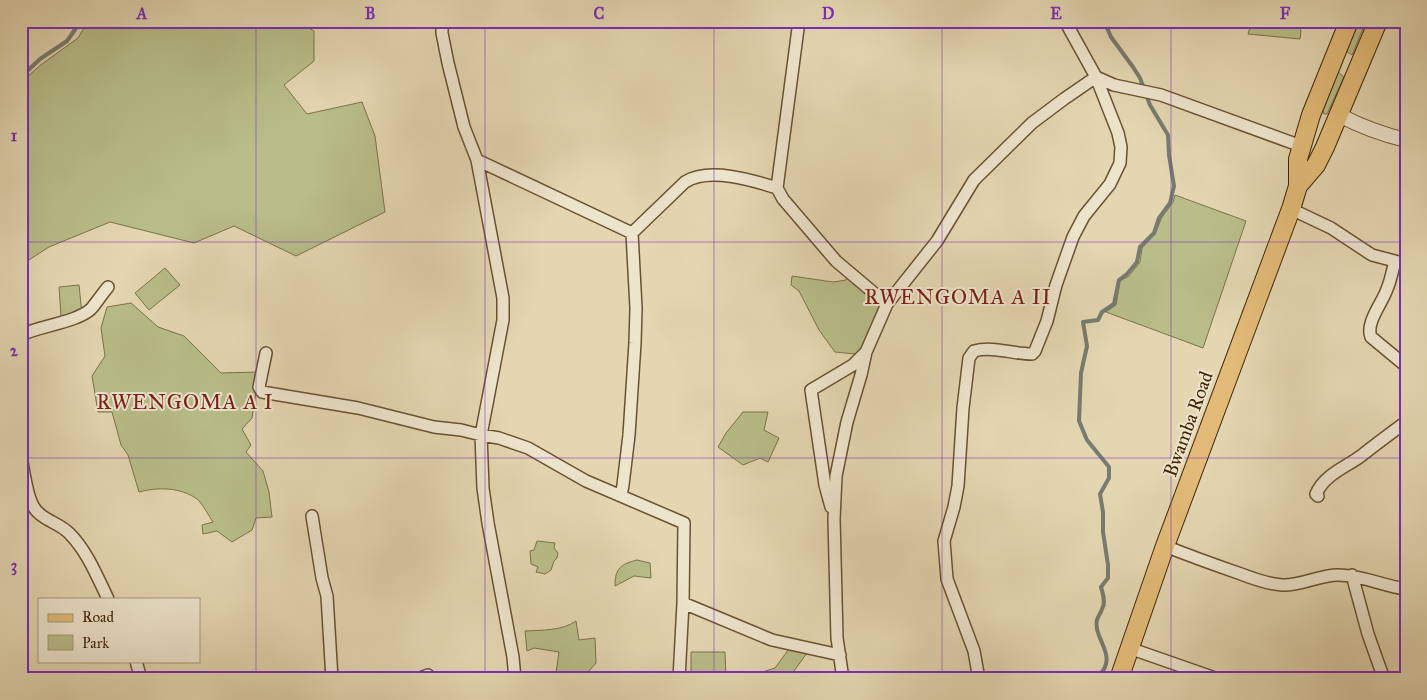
<svg xmlns="http://www.w3.org/2000/svg" width="1427" height="700" font-family="'IM FELL Great Primer',serif">
  <style>
    .green { fill: #b8bd89; stroke: #7c7248 }
    .lines { fill: none; stroke-linecap: round; stroke-linejoin: round }
    .stream { stroke: #767c70; stroke-width: 4 }
    .minor-casing { stroke: #695231; stroke-width: 14 }
    .tertiary-casing { stroke: #695231; stroke-width: 16 }
    .primary-casing { stroke: #402606; stroke-width: 20 }
    .minor { stroke: #ede4cc; stroke-width: 11 }
    .tertiary { stroke: #ede4cc; stroke-width: 14 }
    .primary { stroke: #e2bb78; stroke-width: 18 }
    .grid { fill: none; stroke: #7b2cbf; stroke-width: 1; stroke-opacity: 0.55 }
    .labels { text-anchor: middle; dominant-baseline: central; stroke-width: 4; stroke-linejoin: round; paint-order: stroke }
    .street-label { font-size: 19px; fill: #402606; stroke: #ede4cc }
    .quarter-label { font-size: 21px; letter-spacing: 1px; fill: #7a1f14; stroke: #ede4cc }
    .neatline { fill: none; stroke: #7b2cbf; stroke-width: 2 }
    .grid-label { font-size: 16px; text-anchor: middle; font-weight: bold; fill: #7b2cbf }
  </style>
  <rect width="100%" height="100%" fill="#e3d6b1"/>
  <filter id="stains"><feTurbulence type="fractalNoise" baseFrequency=".004" numOctaves="4"/><feColorMatrix values="0 0 0 0 .2 0 0 0 0 .09 0 0 0 0 .02 0 0 0 .5 -.17"/></filter>
  <radialGradient id="worn" r=".72"><stop offset=".6" stop-color="#630" stop-opacity="0"/><stop offset="1" stop-color="#630" stop-opacity=".3"/></radialGradient>
  <path class="green" d="M 88,21 L 303,21 L 302,24 L 314,31 L 314,61 L 284,85 L 307,114 L 362,102 L 375,136 L 385,212 L 296,256 L 234,226 L 194,243 L 110,222 L 49,247 L 21,265 L 21,82 L 42,64 L 78,38 Z
    M 1252,21 L 1297,21 L 1301,31 L 1300,39 L 1248,34 Z
    M 1358,21 L 1366,21 L 1352,55 L 1346,51 Z
    M 1337,71 L 1344,77 L 1327,114 L 1324,114 L 1323,110 Z
    M 1175,195 L 1246,221 L 1203,348 L 1106,312 L 1116,305 L 1120,281 L 1129,276 L 1140,262 L 1142,248 L 1155,234 L 1162,217 L 1173,202 Z
    M 165,268 L 180,285 L 149,310 L 135,293 Z
    M 854,268 L 889,298 L 865,355 L 835,352 L 819,330 L 799,291 L 791,285 L 792,276 L 833,282 L 846,280 Z
    M 79,285 L 82,314 L 61,316 L 59,287 Z
    M 131,303 L 158,327 L 184,336 L 221,373 L 259,372 L 252,418 L 242,429 L 251,445 L 246,452 L 263,471 L 269,492 L 272,517 L 256,518 L 252,530 L 232,542 L 217,531 L 203,534 L 202,525 L 213,522 C 208,515 203,504 197,499 C 180,487 158,487 139,492 L 128,455 L 121,445 L 112,412 L 98,412 L 92,376 L 105,356 L 101,328 L 107,307 Z
    M 743,412 L 768,412 L 764,430 L 779,438 L 768,462 L 760,458 L 743,465 L 718,447 L 726,433 Z
    M 537,541 L 555,543 L 554,548 L 558,553 L 557,558 L 554,561 L 551,570 L 545,574 L 536,572 L 538,567 L 531,564 L 530,551 L 534,550 Z
    M 637,560 L 650,563 L 651,578 L 634,576 L 615,586 C 615,568 621,564 637,560 Z
    M 576,621 L 579,640 L 595,638 L 596,663 L 582,679 L 577,679 L 556,673 L 559,652 L 534,648 L 527,651 L 525,631 C 542,630 562,631 576,621 Z
    M 794,642 L 807,653 L 789,678 L 741,679 L 775,668 Z
    M 691,652 L 725,652 L 726,679 L 691,675 Z"/>
  <g class="lines">
    <path class="stream" d="M 21,77 L 40,59 L 67,41 L 81,21
      M 1092,679 C 1095,677 1100,674 1102,672 C 1116,654 1093,637 1097,620 C 1098,616 1101,613 1102,609 C 1106,603 1103,594 1101,587 L 1108,578 L 1108,565 L 1103,532 L 1103,512 L 1100,494 L 1109,478 L 1109,467 L 1087,440 L 1079,421 L 1081,373 L 1087,346 L 1083,322 L 1098,320 L 1102,312 L 1114,304 L 1119,280 L 1127,274 L 1137,262 L 1140,247 L 1154,233 L 1159,218 L 1170,203 L 1174,186 L 1169,155 L 1168,135 L 1150,105 L 1140,78 L 1133,67 L 1111,37 L 1104,21"/>
    <g class="minor-casing">
      <path id="minor" d="M 442,21 L 442,33 L 448,63 L 464,127 L 477,160 L 503,298 L 503,320 L 481,435 L 483,488 L 488,523 L 513,657 L 515,679
        M 1096,77 L 1114,85 L 1161,95 L 1301,146
        M 477,160 L 632,233 L 685,182 C 709,167 752,180 777,188 L 783,199 L 836,261 L 887,304
        M 777,188 L 799,21
        M 1291,209 L 1331,228 L 1372,255 L 1406,264
        M 1395,262 C 1392,271 1391,280 1387,289 C 1383,302 1365,323 1371,337 L 1406,366
        M 21,335 C 40,326 77,322 91,309 C 97,302 102,294 108,287
        M 266,353 L 259,387 L 262,392 L 358,408 L 434,427 L 461,430 L 481,435 L 499,438 L 528,448 L 586,481 L 684,523 L 683,603 L 679,679
        M 21,457 C 24,471 26,493 33,506 C 41,520 58,522 69,533 C 87,551 97,576 108,599
        M 621,496 L 623,485 L 629,435 L 635,343 L 636,308 L 632,233
        M 1318,496 L 1316,494 C 1324,475 1346,467 1361,456 C 1376,444 1391,433 1406,422
        M 831,507 L 825,485 L 811,390 L 853,365 L 866,352
        M 312,516 L 322,578 L 327,596 L 332,679
        M 1165,546 C 1190,556 1215,565 1241,574 C 1254,579 1268,584 1282,585 C 1301,586 1319,575 1338,575 C 1362,575 1383,586 1406,589
        M 1352,575 L 1368,634 L 1384,679
        M 683,603 L 772,640 L 840,655
        M 1129,648 L 1218,679
        M 136,661 L 141,679
        M 417,679 L 428,675
        M 843,679 L 837,638 L 834,519 L 836,476 L 847,422 L 861,375 L 866,352 L 887,304 L 937,241 L 974,180 L 1032,123 L 1064,99 L 1096,77
        M 979,679 L 974,651 L 947,579 L 944,541 L 954,507 L 958,486 L 963,408 L 969,358 L 974,351 C 993,346 1013,354 1032,354 L 1035,351 L 1047,321 L 1056,285 L 1073,237 L 1084,216 L 1110,184 L 1120,163 L 1121,147 L 1118,133 L 1096,77 L 1065,21"/>
    </g>
    <g class="tertiary-casing">
      <path id="tertiary" d="M 1339,115 C 1362,127 1380,134 1406,140"/>
    </g>
    <g class="primary-casing">
      <path id="primary" d="M 1298,186 L 1316,165 L 1325,147 L 1378,21
        M 1119,679 L 1165,546 L 1291,209 L 1298,186 L 1298,159 L 1311,115 L 1349,21"/>
    </g>
    <use href="#minor" class="minor"/>
    <use href="#tertiary" class="tertiary"/>
    <use href="#primary" class="primary"/>
  </g>
  <path class="grid" d="M 256,21 L 256,679M 485,21 L 485,679M 714,21 L 714,679M 942,21 L 942,679M 1171,21 L 1171,679M 21,242 L 1406,242M 21,458 L 1406,458"/>
  <g class="labels">
    <g class="street-label">
      <text transform="translate(1188 424) rotate(-70)">Bwamba Road</text>
    </g>
    <g class="quarter-label">
      <text x="958" y="297">RWENGOMA A II</text>
      <text x="185" y="402">RWENGOMA A I</text>
    </g>
  </g>
  <rect width="1427" height="700" fill="none" stroke="#e3d6b1" stroke-width="55"/>
  <rect x="38" y="598" width="162" height="65" fill="#ede4cc" stroke="#a8987d"/>
  <rect x="48" y="614" width="25" height="8" fill="#e2bb78" stroke="#a8987d"/>
  <text x="82" y="622" font-size="15" fill="#402606">Road</text>
  <rect x="48" y="635" width="25" height="15" fill="#b8bd89" stroke="#a8987d"/>
  <text x="82" y="648" font-size="15" fill="#402606">Park</text>
  <rect x="28" y="28" width="1372" height="644" class="neatline"/>
  <g class="grid-label">
    <text x="142" y="19">A</text>
    <text x="370" y="19">B</text>
    <text x="599" y="19">C</text>
    <text x="828" y="19">D</text>
    <text x="1056" y="19">E</text>
    <text x="1285" y="19">F</text>
    <text x="14" y="141">1</text>
    <text x="14" y="356">2</text>
    <text x="14" y="571">3</text>
  </g>
  <rect width="100%" height="100%" filter="url(#stains)"/>
  <rect width="100%" height="100%" fill="url(#worn)"/>
</svg>
